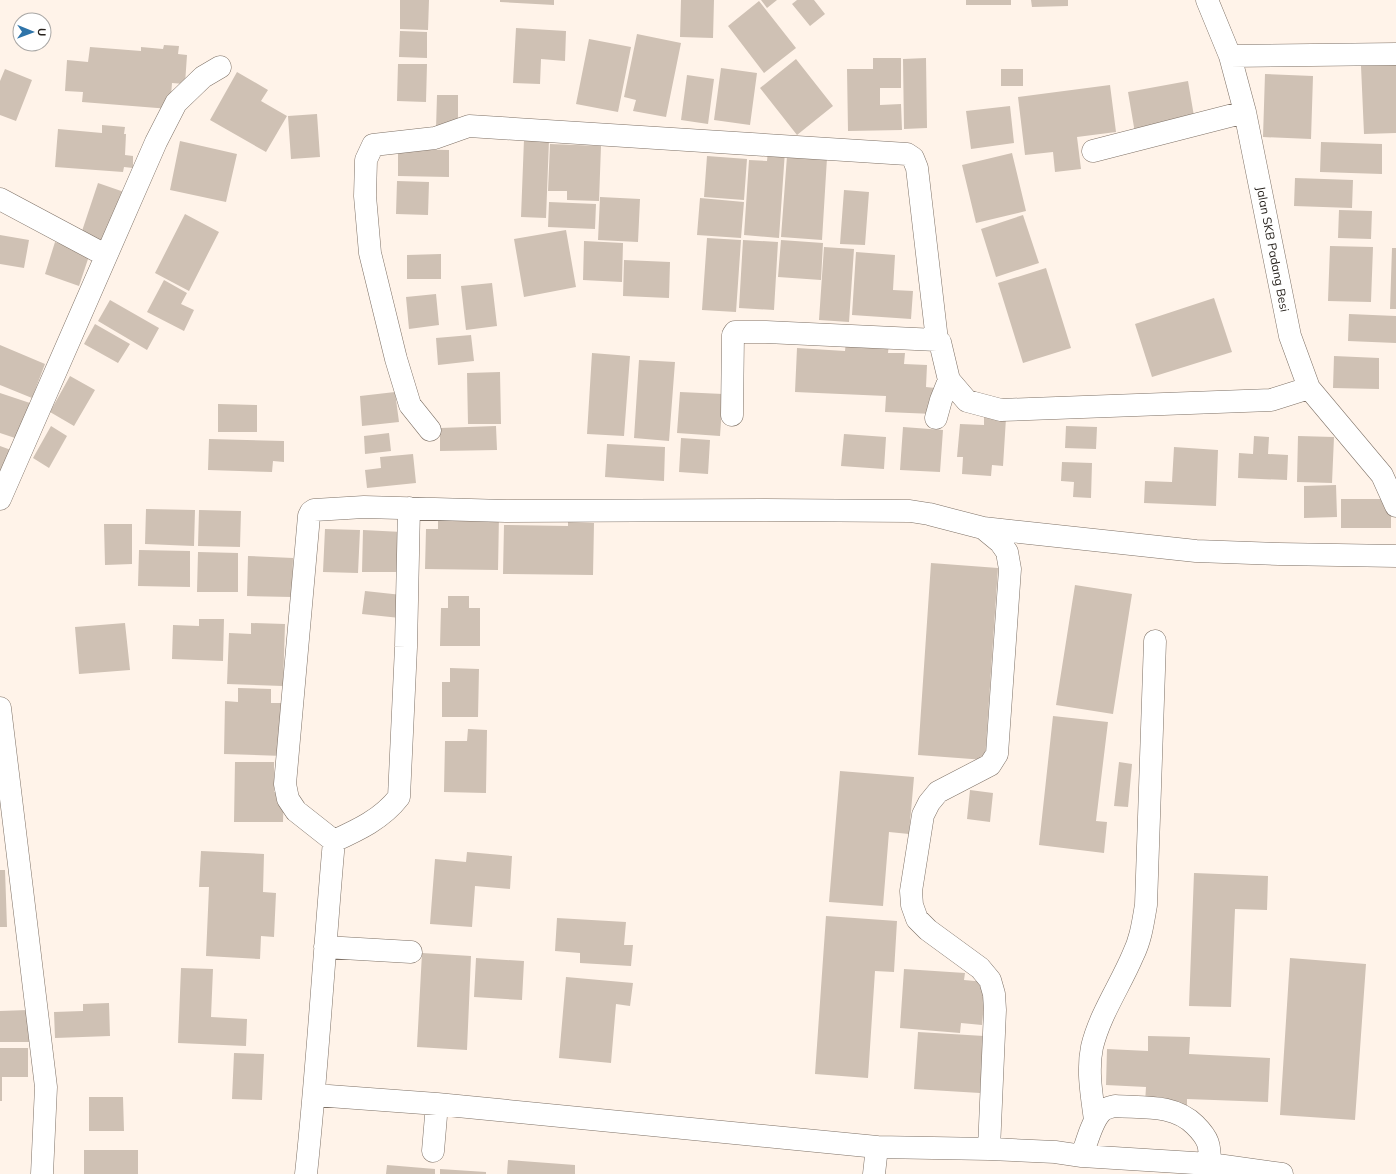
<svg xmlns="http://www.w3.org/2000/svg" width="1396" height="1174" font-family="Mulish,sans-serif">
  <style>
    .building { fill: #cfc1b4 }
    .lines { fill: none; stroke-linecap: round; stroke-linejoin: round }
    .minor-casing { stroke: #7e7166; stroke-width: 23 }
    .minor { stroke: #fff; stroke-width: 22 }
    .labels { text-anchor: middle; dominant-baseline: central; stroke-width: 3; stroke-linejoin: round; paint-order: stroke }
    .street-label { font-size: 12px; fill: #27221d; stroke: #fff }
  </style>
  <rect width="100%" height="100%" fill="#fff3e9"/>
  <path class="building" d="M 400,0 L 429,0 L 428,30 L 400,29 Z
    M 500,0 L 554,0 L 554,5 L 500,2 Z
    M 681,0 L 714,0 L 713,38 L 680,37 Z
    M 761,0 L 777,0 L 767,8 Z
    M 797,0 L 814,0 L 825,14 L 810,26 L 792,4 Z
    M 966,0 L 1011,0 L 1011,5 L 966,5 Z
    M 1031,0 L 1068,0 L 1068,6 L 1032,7 Z
    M 759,1 L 796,48 L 764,73 L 728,26 Z
    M 516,28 L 566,31 L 565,61 L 541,59 L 540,84 L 513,83 Z
    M 400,31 L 427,32 L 427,58 L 399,57 Z
    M 637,34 L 681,43 L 666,117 L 633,111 L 636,100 L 624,97 Z
    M 589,39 L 631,47 L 618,112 L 576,104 Z
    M 164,45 L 179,46 L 178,54 L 187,55 L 185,84 L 172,83 L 170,109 L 82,102 L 83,92 L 65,91 L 67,60 L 88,62 L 90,47 L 141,51 L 141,47 L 163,49 Z
    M 873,58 L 901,58 L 901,88 L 880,88 L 880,105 L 901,104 L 902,130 L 848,131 L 847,69 L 873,69 Z
    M 926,58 L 927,128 L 904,129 L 903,59 Z
    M 796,59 L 833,106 L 797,135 L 760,88 Z
    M 398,64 L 427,64 L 426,102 L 397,101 Z
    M 1396,65 L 1396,133 L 1364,134 L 1361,66 Z
    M 721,68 L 757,73 L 750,125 L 714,120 Z
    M 5,69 L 32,80 L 16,121 L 0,115 L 0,81 Z
    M 1001,69 L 1023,69 L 1023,86 L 1001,86 Z
    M 237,72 L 268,90 L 261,101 L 287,116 L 266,152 L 210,120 Z
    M 1265,74 L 1313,76 L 1311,139 L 1263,137 Z
    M 687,75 L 714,79 L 708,124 L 681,120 Z
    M 1188,81 L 1195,122 L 1135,133 L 1128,92 Z
    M 1110,85 L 1116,132 L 1077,137 L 1081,169 L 1055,172 L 1053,152 L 1025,155 L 1018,97 Z
    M 437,95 L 458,95 L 458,129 L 436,129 Z
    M 1010,106 L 1014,143 L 971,149 L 966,111 Z
    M 317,114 L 320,157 L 291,159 L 288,116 Z
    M 102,125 L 125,127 L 124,134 L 126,134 L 125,155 L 133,156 L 133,168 L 124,167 L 123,172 L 55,167 L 58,129 L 102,133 Z
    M 524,139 L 549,140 L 546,218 L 521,217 Z
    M 180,141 L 237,154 L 226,202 L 170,190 Z
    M 1321,142 L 1382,144 L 1382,174 L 1320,172 Z
    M 550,144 L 601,146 L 599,201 L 567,200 L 567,191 L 548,191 Z
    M 398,149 L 449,150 L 449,177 L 398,176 Z
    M 768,150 L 785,151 L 779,238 L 744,235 L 749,160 L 767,161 Z
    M 1012,153 L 1026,211 L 976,223 L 962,165 Z
    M 707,156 L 747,159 L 744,200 L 704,197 Z
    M 787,156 L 827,158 L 822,240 L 781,237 Z
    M 1295,178 L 1353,180 L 1352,208 L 1294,206 Z
    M 397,181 L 429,182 L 428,215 L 396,214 Z
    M 98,183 L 127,193 L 110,243 L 81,234 Z
    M 844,190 L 869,192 L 865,245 L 840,244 Z
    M 600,197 L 640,199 L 638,242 L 598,240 Z
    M 700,198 L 744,202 L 741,238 L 697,235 Z
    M 549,202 L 596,204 L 595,229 L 548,227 Z
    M 1339,210 L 1372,211 L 1371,239 L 1338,238 Z
    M 185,214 L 219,232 L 189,291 L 155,273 Z
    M 1023,215 L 1039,263 L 996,277 L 981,229 Z
    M 566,230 L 576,287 L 524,297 L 514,239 Z
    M 0,235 L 29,240 L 24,268 L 0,264 Z
    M 707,238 L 741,240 L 736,312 L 702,310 Z
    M 743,240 L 778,242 L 774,310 L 739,308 Z
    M 781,240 L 823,243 L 821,280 L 778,277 Z
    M 584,241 L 623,243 L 622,282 L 583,280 Z
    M 55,242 L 90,253 L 79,286 L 45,274 Z
    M 1330,246 L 1373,247 L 1371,302 L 1328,301 Z
    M 824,247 L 854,249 L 849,322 L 819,320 Z
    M 1392,248 L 1396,248 L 1396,309 L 1390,309 Z
    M 856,252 L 895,255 L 893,290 L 913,291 L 911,319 L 852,315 Z
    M 441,254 L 441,279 L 407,279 L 407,255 Z
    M 624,260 L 670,262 L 669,298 L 623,296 Z
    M 1046,268 L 1071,348 L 1023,363 L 998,283 Z
    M 164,280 L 187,293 L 181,304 L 194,310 L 184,331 L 147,312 Z
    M 492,283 L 497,326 L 466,330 L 461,286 Z
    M 436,294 L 439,325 L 409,329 L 406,297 Z
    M 1214,298 L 1232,352 L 1152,377 L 1135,324 Z
    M 110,300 L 159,328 L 147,350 L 98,321 Z
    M 1349,314 L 1396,316 L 1396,343 L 1348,341 Z
    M 95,324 L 130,344 L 118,363 L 84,344 Z
    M 471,335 L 474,361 L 438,365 L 436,338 Z
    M 846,341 L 889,343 L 888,353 L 905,353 L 904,364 L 927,365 L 926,387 L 935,388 L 934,414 L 885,412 L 886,396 L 795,392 L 797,348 L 845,351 Z
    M 0,345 L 45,364 L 32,398 L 0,385 Z
    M 592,353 L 630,356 L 624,436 L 587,434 Z
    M 1334,356 L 1379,358 L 1379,389 L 1333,388 Z
    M 639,360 L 675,362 L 669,441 L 634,438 Z
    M 500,372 L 501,424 L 468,424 L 467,373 Z
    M 70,376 L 95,390 L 74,426 L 50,412 Z
    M 395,392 L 399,422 L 362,426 L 360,396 Z
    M 680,392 L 723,394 L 720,436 L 677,433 Z
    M 0,393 L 30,403 L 18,439 L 0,433 Z
    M 218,404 L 257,405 L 257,432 L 218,432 Z
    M 984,417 L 1006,418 L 1003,466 L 992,465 L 991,476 L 962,474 L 963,457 L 957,457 L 960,424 L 984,425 Z
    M 51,426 L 67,436 L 49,468 L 33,458 Z
    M 496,426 L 497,450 L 440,451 L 440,428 Z
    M 1066,426 L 1097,427 L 1096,449 L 1065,448 Z
    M 903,427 L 943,430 L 940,472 L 900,470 Z
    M 389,433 L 391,451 L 365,454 L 364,436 Z
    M 844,434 L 886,437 L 884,469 L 841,466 Z
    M 1254,436 L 1269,437 L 1268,454 L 1288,455 L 1287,480 L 1238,478 L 1239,453 L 1253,454 Z
    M 1298,436 L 1334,437 L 1332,483 L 1297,482 Z
    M 681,438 L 710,440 L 708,474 L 679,472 Z
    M 209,439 L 284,441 L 284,462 L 273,461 L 272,472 L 208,470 Z
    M 607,444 L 665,447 L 664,481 L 605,477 Z
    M 0,446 L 11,450 L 0,482 Z
    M 1174,447 L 1218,450 L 1216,506 L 1144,503 L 1145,481 L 1172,482 Z
    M 413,454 L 416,483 L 367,488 L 365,470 L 381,468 L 380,457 Z
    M 1062,462 L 1092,463 L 1091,498 L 1073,497 L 1074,482 L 1061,481 Z
    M 1336,485 L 1337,517 L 1304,518 L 1304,486 Z
    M 1341,499 L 1391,499 L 1391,528 L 1341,528 Z
    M 146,509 L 195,510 L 194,546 L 145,544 Z
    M 199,510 L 241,511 L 240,547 L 198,546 Z
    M 467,515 L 499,515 L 498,570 L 425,569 L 426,529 L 438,529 L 438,521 L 467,521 Z
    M 568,522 L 594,523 L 593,575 L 503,574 L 504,525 L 568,526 Z
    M 104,524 L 132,524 L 132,564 L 105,565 Z
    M 325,529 L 360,530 L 358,573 L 323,572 Z
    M 363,530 L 402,532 L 401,572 L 362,572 Z
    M 139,550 L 190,551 L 190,587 L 138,586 Z
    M 198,552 L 238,553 L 238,592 L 197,592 Z
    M 248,556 L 293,558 L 292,597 L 247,596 Z
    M 931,563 L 998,568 L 985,760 L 918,755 Z
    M 1075,585 L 1132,594 L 1113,714 L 1056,705 Z
    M 365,591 L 402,595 L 400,618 L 362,614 Z
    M 448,596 L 469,596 L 469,608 L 480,608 L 480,646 L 440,646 L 441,608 L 448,608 Z
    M 199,619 L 224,619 L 223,661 L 172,659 L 173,625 L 199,626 Z
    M 125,623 L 130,670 L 79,674 L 75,627 Z
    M 251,623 L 285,624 L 283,686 L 227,684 L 229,633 L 251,634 Z
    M 450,668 L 479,669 L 478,717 L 442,717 L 442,682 L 450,682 Z
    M 238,688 L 271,689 L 271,703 L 284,703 L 283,756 L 224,754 L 225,701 L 238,702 Z
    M 1053,716 L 1108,722 L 1096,821 L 1107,822 L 1104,853 L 1039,845 Z
    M 468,729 L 487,730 L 486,793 L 444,792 L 445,741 L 467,741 Z
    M 235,762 L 274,762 L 274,792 L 284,792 L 283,822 L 234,822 Z
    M 1119,762 L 1132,764 L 1128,807 L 1114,806 Z
    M 840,771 L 914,777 L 909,834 L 889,832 L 883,906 L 829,902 Z
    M 970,790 L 993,793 L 990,822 L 967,819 Z
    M 201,851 L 264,854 L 263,892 L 276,893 L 274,937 L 261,936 L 260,959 L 206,956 L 209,887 L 199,887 Z
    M 467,852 L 512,856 L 510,889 L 475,886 L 472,927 L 430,924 L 435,859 L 466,862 Z
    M 0,870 L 5,870 L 7,927 L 0,927 Z
    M 1194,873 L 1268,876 L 1267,910 L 1235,909 L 1231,1007 L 1189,1006 Z
    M 826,916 L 897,921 L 894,972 L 875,971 L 868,1078 L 815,1074 Z
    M 557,918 L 626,922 L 624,945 L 633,945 L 631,966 L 580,963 L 580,953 L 555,951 Z
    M 422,953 L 471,956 L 467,1050 L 417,1047 Z
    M 476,958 L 524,961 L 522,1000 L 474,997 Z
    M 1290,958 L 1366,964 L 1355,1120 L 1280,1115 Z
    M 181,968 L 213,969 L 211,1017 L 247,1019 L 246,1046 L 178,1043 Z
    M 904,969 L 965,973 L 964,980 L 986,982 L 982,1025 L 961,1023 L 960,1033 L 900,1028 Z
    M 566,977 L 633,983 L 630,1006 L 616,1004 L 611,1063 L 559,1058 Z
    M 109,1003 L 110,1036 L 55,1038 L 54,1012 L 83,1011 L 83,1004 Z
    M 28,1010 L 29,1042 L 0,1042 L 0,1011 Z
    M 918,1032 L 984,1036 L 980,1093 L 914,1089 Z
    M 1148,1036 L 1190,1037 L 1189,1054 L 1270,1058 L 1268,1102 L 1187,1099 L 1187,1106 L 1145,1103 L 1146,1087 L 1106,1085 L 1107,1049 L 1148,1051 Z
    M 0,1048 L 28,1048 L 28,1077 L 2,1077 L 2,1101 L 0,1101 Z
    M 234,1053 L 264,1054 L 262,1100 L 232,1099 Z
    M 89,1097 L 123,1097 L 124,1131 L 89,1131 Z
    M 84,1150 L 138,1150 L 138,1174 L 84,1174 Z
    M 508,1160 L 575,1165 L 575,1174 L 507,1174 Z
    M 387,1165 L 435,1169 L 435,1174 L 386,1174 Z
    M 440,1169 L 486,1172 L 486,1174 L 440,1174 Z"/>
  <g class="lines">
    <g class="minor-casing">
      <path id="minor" d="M 1207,0 L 1230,56 L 1245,112 L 1290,336 L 1309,388 L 1382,475 L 1396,506
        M 1230,56 L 1396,54
        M 1093,151 L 1245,112
        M 0,199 L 105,255
        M 732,415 L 733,335 L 735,332 L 766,332 L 937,340 L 940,342 L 949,380 L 967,401 L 1001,410 L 1271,400 L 1309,388
        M 936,418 L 941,400 L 949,380
        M 430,430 L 410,405 L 396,359 L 370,253 L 365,196 L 366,160 L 373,145 L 435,138 L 469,126 L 907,154 L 913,158 L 917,168 L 937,340
        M 0,499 L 156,142 L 176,103 L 203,77 L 220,67
        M 983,528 L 1196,551 L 1279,554 L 1396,556
        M 0,708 L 46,1087 L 42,1174
        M 334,841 L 296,811 L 288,799 L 285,784 L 309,516 L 311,512 L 314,510 L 364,507 L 506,511 L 766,510 L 910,511 L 929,514 L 983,528 L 1000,542 L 1007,552 L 1010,569 L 997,754 L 990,765 L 938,792 L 929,803 L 923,815 L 911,891 L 912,905 L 917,919 L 928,930 L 980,968 L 990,980 L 994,994 L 995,1010 L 989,1149
        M 325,947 L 411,952
        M 315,1095 L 437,1104 L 877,1147 L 874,1174
        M 1095,1120 C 1092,1097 1087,1071 1092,1047 C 1100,1014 1120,986 1133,955 C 1141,939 1143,922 1146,905 L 1155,641
        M 877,1147 L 989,1149 L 1055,1152 L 1082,1156 L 1210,1164 L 1282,1174
        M 433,1151 L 437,1104
        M 1082,1156 C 1086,1144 1092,1121 1101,1112 C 1105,1108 1110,1107 1115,1106 C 1144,1108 1174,1104 1195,1125 C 1209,1139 1210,1145 1210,1164
        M 306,1174 C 318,1063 324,952 334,841 C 358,830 382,819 399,797 L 406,647 L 409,508"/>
    </g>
    <use href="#minor" class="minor"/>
  </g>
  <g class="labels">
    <g class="street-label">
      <text transform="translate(1273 249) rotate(79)">Jalan SKB Padang Besi</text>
    </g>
  </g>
  <g transform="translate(32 32) rotate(91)"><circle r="19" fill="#ffffff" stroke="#a9a7a5"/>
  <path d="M0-3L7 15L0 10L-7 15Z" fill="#2e74a9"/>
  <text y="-6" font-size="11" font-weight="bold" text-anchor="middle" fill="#27221d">U</text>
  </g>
</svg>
